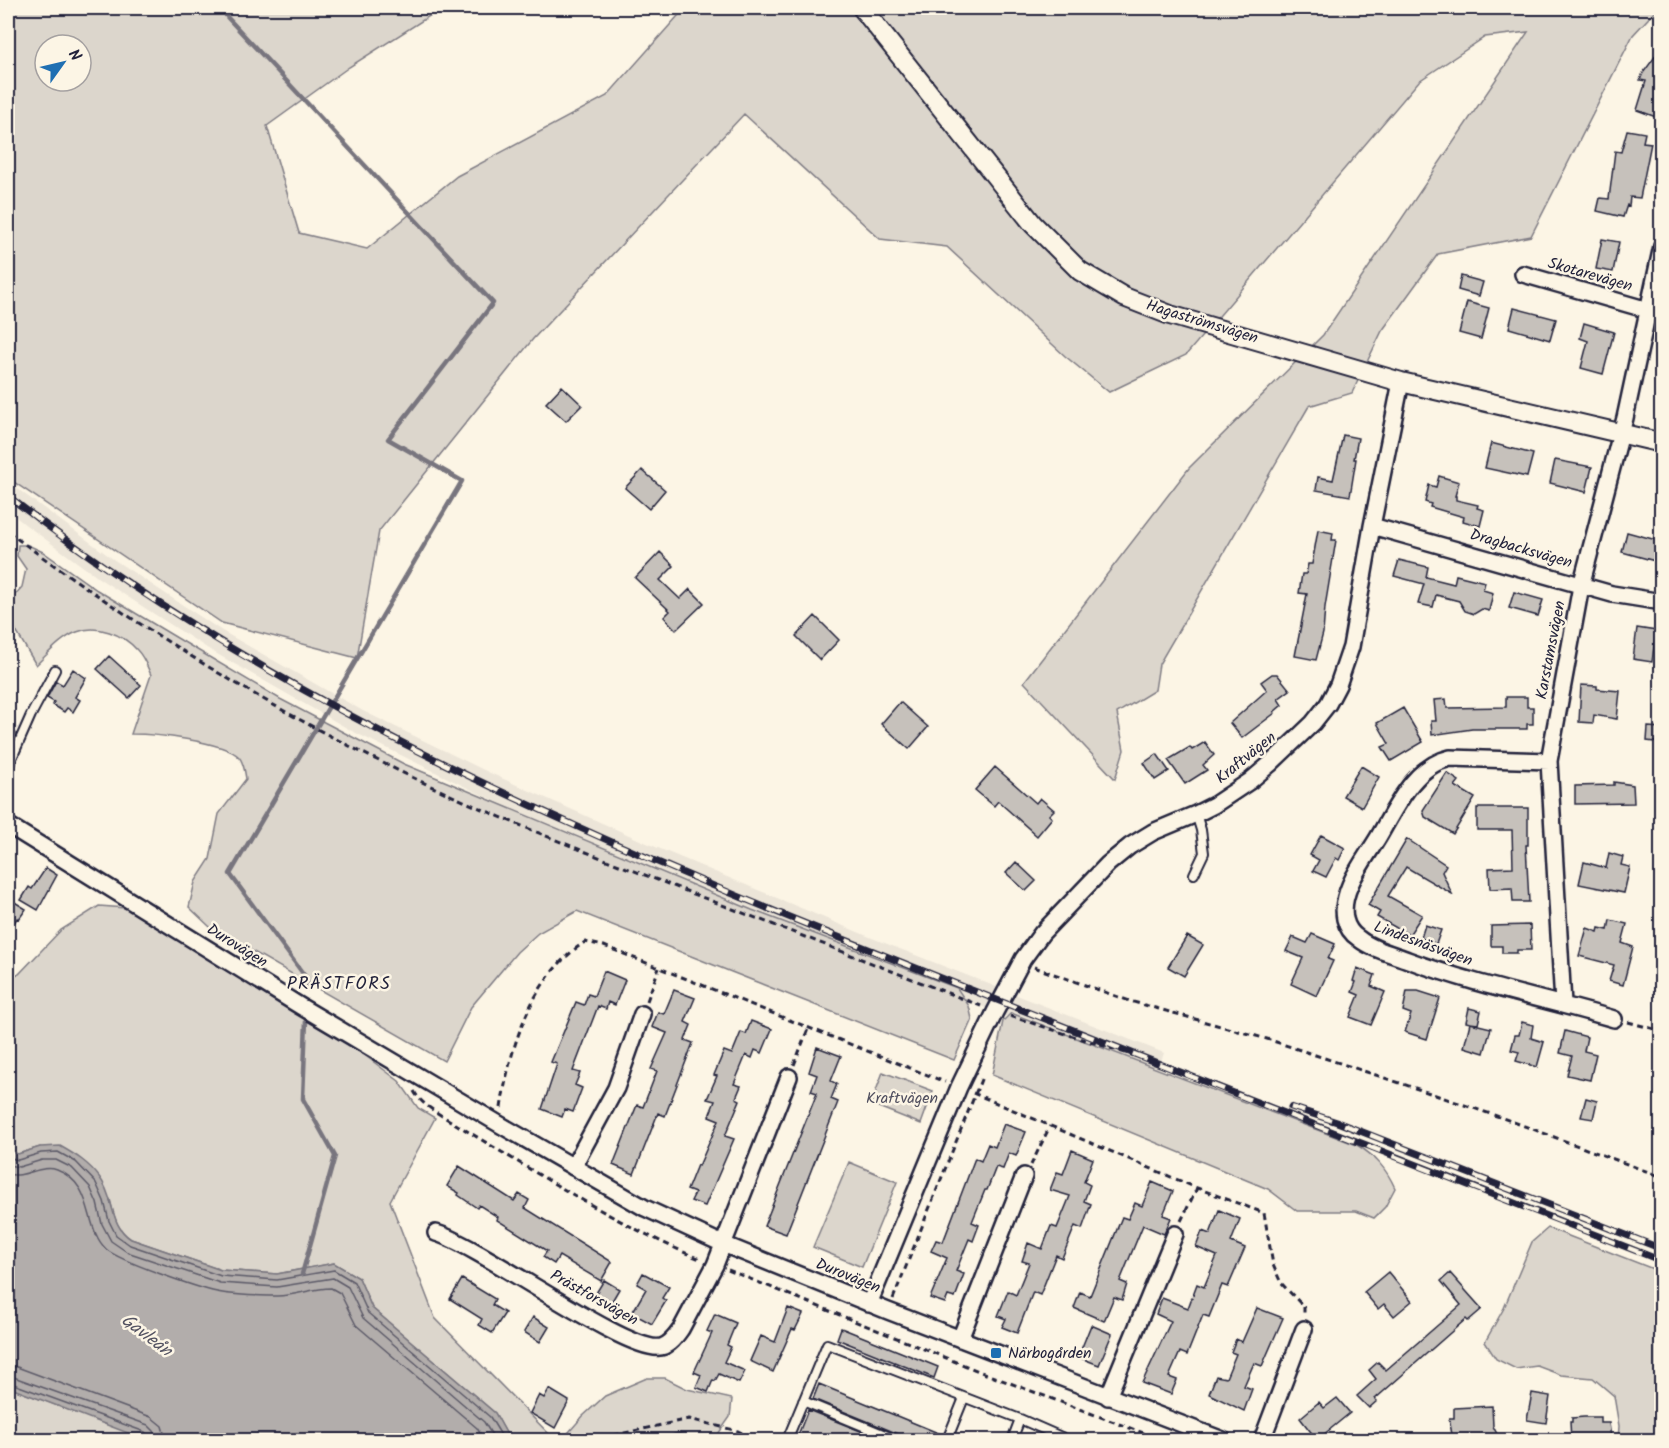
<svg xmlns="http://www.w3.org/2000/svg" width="1669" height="1448" font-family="Kalam,sans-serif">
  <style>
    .built { fill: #ece5d8 }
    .green { fill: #dcd6cc; stroke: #7f7c84; stroke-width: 1.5; fill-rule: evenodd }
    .water { fill: #b2adab; stroke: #78757e; stroke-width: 1.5 }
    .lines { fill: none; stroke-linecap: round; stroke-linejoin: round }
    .shore { stroke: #5c5a68; stroke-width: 1.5 }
    .stream { stroke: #78757e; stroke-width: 4.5 }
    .building { fill: #c6c1bb; stroke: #22223b; stroke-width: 1.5 }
    .service-casing { stroke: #22223b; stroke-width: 12 }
    .minor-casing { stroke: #22223b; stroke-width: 20 }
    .tertiary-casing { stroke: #22223b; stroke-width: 22 }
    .path { stroke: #22223b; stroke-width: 3; stroke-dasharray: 6 4.5; stroke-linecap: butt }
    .service { stroke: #fcf5e5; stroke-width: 8 }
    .minor { stroke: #fcf5e5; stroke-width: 15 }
    .tertiary { stroke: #fcf5e5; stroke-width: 18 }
    .rail-casing { stroke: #22223b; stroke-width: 7 }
    .rail { stroke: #fcf5e5; stroke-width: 4.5; stroke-dasharray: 14; stroke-linecap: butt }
    .poi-dot { fill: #1f6fb2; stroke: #fcf5e5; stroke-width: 2 }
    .labels { text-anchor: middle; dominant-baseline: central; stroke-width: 5; stroke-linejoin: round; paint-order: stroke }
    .street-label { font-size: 16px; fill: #22223b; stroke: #fcf5e5 }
    .park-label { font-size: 16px; fill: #504f5f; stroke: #fcf5e5 }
    .poi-label { font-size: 16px; fill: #22223b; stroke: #fcf5e5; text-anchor: start }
    .neighbourhood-label { font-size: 18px; letter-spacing: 1.5px; fill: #22223b; stroke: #fcf5e5 }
    .water-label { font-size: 18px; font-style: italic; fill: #545362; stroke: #fcf5e5 }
  </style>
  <rect width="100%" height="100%" fill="#fcf5e5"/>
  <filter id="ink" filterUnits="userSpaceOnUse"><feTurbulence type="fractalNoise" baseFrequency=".0167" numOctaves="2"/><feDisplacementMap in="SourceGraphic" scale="12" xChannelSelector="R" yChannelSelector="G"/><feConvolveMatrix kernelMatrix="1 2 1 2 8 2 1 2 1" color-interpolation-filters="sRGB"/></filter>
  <g filter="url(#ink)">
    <path class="built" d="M 8,482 L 113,559 L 222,631 L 363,711 L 490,773 L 658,848 L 872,938 L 1164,1053 L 1156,1075 L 864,960 L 568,834 L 480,794 L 352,731 L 210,650 L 100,579 L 26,525 L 8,511 Z"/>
    <path class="green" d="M 8,8 L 442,8 L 349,67 L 267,126 L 299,233 L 367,249 L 457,176 L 607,96 L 685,8 L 1658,8 L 1633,35 L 1531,236 L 1438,254 L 1382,331 L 1352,393 L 1309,406 L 1159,664 L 1155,690 L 1117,713 L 1124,750 L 1115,779 L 1024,682 L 1189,468 L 1323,335 L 1528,32 L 1485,37 L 1419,81 L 1186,355 L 1109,392 L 1065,356 L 947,247 L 880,239 L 744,114 L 533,339 L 379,531 L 357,658 L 222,623 L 8,478 ZM 45,45 L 81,45 L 81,81 L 45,81 Z
      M 18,545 L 28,545 L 43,552 L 97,590 L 182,641 L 280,699 L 404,764 L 752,910 L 957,988 L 969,1006 L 972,1019 L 954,1060 L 577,911 L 538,933 L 517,952 L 471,1007 L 444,1061 L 210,927 L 189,907 L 195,882 L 210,859 L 219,814 L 246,779 C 245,772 244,763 239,757 C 223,741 154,734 131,734 L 151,675 C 147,666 144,657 137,650 C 123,634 97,624 77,632 C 61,638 48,654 36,665 L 16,631 L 11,611 L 12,598 L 22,587 L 26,569 L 17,556 Z
      M 99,906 L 126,908 L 363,1054 L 399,1081 L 418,1108 L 435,1118 L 390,1201 L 435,1318 L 555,1440 L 510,1440 L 495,1413 L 372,1308 L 359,1278 L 334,1263 L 277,1274 L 221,1270 L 131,1239 C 116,1229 114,1216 110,1199 L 40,1147 L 18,1154 L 8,1151 L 8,976 L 19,974 L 61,930 Z
      M 1011,1013 L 1357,1145 C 1375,1156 1386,1168 1395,1188 L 1385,1207 L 1374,1218 L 1356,1211 L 1297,1211 L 1268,1189 L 992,1075 L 1003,1021 Z
      M 883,1072 L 933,1091 L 921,1124 L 871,1104 Z
      M 849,1162 L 897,1182 L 862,1267 L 813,1247 Z
      M 1548,1228 L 1661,1272 L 1661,1440 L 1618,1440 L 1619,1426 L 1614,1396 L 1593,1378 L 1561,1375 L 1537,1366 L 1516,1369 L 1496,1359 L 1485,1342 L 1504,1308 L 1532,1242 Z
      M 647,1378 L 665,1378 L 687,1389 L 732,1399 L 730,1417 L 714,1440 L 698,1440 L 677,1433 L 661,1440 L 562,1440 L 583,1416 L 605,1396 Z
      M 8,1387 L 144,1438 L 146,1440 L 8,1440 Z"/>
    <path class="water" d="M 60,1146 C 76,1155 89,1163 100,1178 C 115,1198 109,1225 131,1239 L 221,1270 L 277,1274 L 334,1263 L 359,1278 L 372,1308 L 495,1413 L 510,1440 L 146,1440 L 8,1387 L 8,1151 L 18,1154 L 40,1147 Z"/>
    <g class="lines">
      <path class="shore" d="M 8,1157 L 18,1160 L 41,1153 L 58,1152 L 76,1162 L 96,1183 L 104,1201 L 109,1221 L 116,1235 L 130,1245 L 221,1276 L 277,1280 L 334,1270 L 354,1282 L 368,1313 L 490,1417 L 504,1440
        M 8,1165 L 19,1167 L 42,1160 L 56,1160 L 72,1168 L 90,1187 L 97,1203 L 102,1224 L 111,1241 L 127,1252 L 220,1283 L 277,1287 L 333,1278 L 348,1287 L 363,1318 L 484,1422 L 495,1440
        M 8,1174 C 24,1179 41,1164 57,1170 C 96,1185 83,1227 106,1249 C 119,1261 198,1288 217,1292 C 236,1296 258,1296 277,1296 C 295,1296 313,1288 331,1288 L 340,1293 L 356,1325 L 477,1428 L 484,1440
        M 8,1366 L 17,1367 L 151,1417 L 162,1426 L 166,1440
        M 8,1375 L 148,1425 L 154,1431 L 157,1440
        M 8,1382 L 145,1432 L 148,1436 L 149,1440"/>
      <path class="stream" d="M 222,8 L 227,17 L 493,303 L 388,439 L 462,481 L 230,874 L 307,979 L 307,989
        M 302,1274 L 335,1156 L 303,1099 L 306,1020"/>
    </g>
    <path class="building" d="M 1662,47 L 1662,102 L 1656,117 L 1637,110 L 1646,81 L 1640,80 L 1643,73 Z
      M 1627,130 L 1645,133 L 1643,142 L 1651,143 L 1640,198 L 1630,197 L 1629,206 L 1627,205 L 1623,217 L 1597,211 L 1600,198 L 1609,199 L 1615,151 L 1621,152 Z
      M 1602,239 L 1619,242 L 1613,272 L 1596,269 Z
      M 1461,276 L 1483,282 L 1479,296 L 1458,290 Z
      M 1467,302 L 1489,308 L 1481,339 L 1459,333 Z
      M 1514,308 L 1556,319 L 1550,340 L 1509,328 Z
      M 1584,323 L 1614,332 L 1603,374 L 1581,368 L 1588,341 L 1580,338 Z
      M 562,386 L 582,405 L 566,421 L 546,403 Z
      M 1343,435 L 1358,438 L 1354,459 L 1356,459 L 1350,496 L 1316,490 L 1318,477 L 1333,480 Z
      M 1491,443 L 1533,454 L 1527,477 L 1485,468 Z
      M 1555,460 L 1592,467 L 1586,492 L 1550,483 Z
      M 642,470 L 665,490 L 649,509 L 625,488 Z
      M 1439,476 L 1459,482 L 1455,496 L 1456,496 L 1456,500 L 1478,505 L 1477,508 L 1484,510 L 1480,526 L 1463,521 L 1464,517 L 1430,507 L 1431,504 L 1425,502 L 1429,485 L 1436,487 Z
      M 1318,530 L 1333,533 L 1332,540 L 1336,540 L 1325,607 L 1323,633 L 1316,660 L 1295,656 L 1307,594 L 1299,593 L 1302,574 L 1306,574 L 1308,564 L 1312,564 Z
      M 1627,532 L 1660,541 L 1655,561 L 1622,552 Z
      M 660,552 L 674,566 L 660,580 L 680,599 L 690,589 L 704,603 L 676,630 L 664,617 L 670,611 L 635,578 Z
      M 1399,560 L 1428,567 L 1426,577 L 1454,584 L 1456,575 L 1485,582 L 1483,590 L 1493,593 L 1489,611 L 1482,609 L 1474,614 L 1465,611 L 1459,601 L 1436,595 L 1433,607 L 1418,604 L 1424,584 L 1394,576 Z
      M 1514,592 L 1543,600 L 1538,616 L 1509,608 Z
      M 815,616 L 839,640 L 820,660 L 796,636 Z
      M 1637,628 L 1656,631 L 1652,662 L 1633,659 Z
      M 109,656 L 141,685 L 129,698 L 97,669 Z
      M 73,669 L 86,678 L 75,697 L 80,700 L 73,712 L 67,708 L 64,712 L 53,705 L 54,702 L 47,698 L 56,681 L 63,685 Z
      M 1272,674 L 1277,674 L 1290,690 L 1278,699 L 1282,705 L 1274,712 L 1275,713 L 1242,738 L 1230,723 L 1267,690 L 1261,682 Z
      M 1581,685 L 1597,686 L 1597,689 L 1620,691 L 1617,719 L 1594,715 L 1593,723 L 1579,722 Z
      M 1506,697 L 1527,697 L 1527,707 L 1533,707 L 1533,724 L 1527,724 L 1527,729 L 1472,729 L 1432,735 L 1431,721 L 1436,721 L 1434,700 L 1446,699 L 1447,708 L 1506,707 Z
      M 900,702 L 928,727 L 909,749 L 881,724 Z
      M 1403,708 L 1423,742 L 1391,761 L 1382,747 L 1389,744 L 1377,723 Z
      M 1648,727 L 1662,728 L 1662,743 L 1647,741 Z
      M 1205,742 L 1214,755 L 1203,765 L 1207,770 L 1185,784 L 1168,760 L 1190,747 L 1192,750 Z
      M 1157,754 L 1169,771 L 1155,780 L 1144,763 Z
      M 1361,766 L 1379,777 L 1362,807 L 1343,796 Z
      M 995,767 L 1036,803 L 1040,798 L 1054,810 L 1049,815 L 1052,818 L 1037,836 L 998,801 L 994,806 L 975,790 Z
      M 1447,773 L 1459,781 L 1455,786 L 1475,798 L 1453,834 L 1425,817 L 1423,810 Z
      M 1614,782 L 1633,785 L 1634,803 L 1575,804 L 1575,786 L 1614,785 Z
      M 1477,808 L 1528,808 L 1528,845 L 1526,845 L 1529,902 L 1513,902 L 1512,888 L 1490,889 L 1489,868 L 1513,867 L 1512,830 L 1477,830 Z
      M 1321,835 L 1345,848 L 1339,860 L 1336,858 L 1326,877 L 1313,871 L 1319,860 L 1310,855 Z
      M 1407,839 L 1446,865 L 1442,872 L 1452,894 L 1406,867 L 1388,896 L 1422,915 L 1409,935 L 1377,917 L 1380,912 L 1368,905 Z
      M 1609,853 L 1623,857 L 1621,865 L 1630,867 L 1624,893 L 1579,884 L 1584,862 L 1606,868 Z
      M 1016,862 L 1036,881 L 1026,891 L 1006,873 Z
      M 46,868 L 57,875 L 38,910 L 21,900 L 29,887 L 32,889 Z
      M 8,898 L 26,909 L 19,919 L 17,918 L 8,934 Z
      M 1610,920 L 1627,924 L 1622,943 L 1633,947 L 1623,985 L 1609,981 L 1614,965 L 1579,956 L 1587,928 L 1598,932 L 1599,928 L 1608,930 Z
      M 1425,925 L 1441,930 L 1436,944 L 1421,938 Z
      M 1530,925 L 1531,950 L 1517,950 L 1517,953 L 1502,953 L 1502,946 L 1491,946 L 1491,926 Z
      M 1312,934 L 1335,944 L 1328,959 L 1333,961 L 1317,996 L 1291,984 L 1303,958 L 1286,951 L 1293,937 L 1307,943 Z
      M 1187,936 L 1203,945 L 1184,976 L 1168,967 Z
      M 1357,968 L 1375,975 L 1371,986 L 1385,992 L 1371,1025 L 1350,1017 L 1359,995 L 1352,992 L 1356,982 L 1353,981 Z
      M 604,971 L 625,980 L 615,1005 L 608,1002 L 606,1009 L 598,1006 L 573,1071 L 580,1073 L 575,1085 L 582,1088 L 573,1112 L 565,1109 L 562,1117 L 542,1109 L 557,1064 L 551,1062 L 576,1002 L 584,1005 L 588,994 L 594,996 Z
      M 674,990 L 695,998 L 685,1022 L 691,1025 L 685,1040 L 693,1043 L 665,1116 L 658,1113 L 634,1174 L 613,1165 L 637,1105 L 643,1107 L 657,1071 L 651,1069 L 667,1033 L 652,1027 L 658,1012 L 664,1014 Z
      M 1407,991 L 1418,991 L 1440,998 L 1427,1039 L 1405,1032 L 1411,1014 L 1403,1011 Z
      M 1469,1008 L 1481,1011 L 1478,1024 L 1470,1023 L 1491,1028 L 1484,1053 L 1464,1047 L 1470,1023 L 1466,1022 Z
      M 751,1021 L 772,1029 L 762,1053 L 755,1050 L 752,1058 L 746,1055 L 734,1084 L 741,1086 L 736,1098 L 740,1100 L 725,1136 L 734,1139 L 705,1206 L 691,1201 L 695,1193 L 687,1190 L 697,1165 L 699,1166 L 719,1120 L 709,1116 L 715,1101 L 707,1099 L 717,1076 L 714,1075 L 724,1051 L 732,1054 L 741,1032 L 746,1034 Z
      M 1522,1022 L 1533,1025 L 1531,1038 L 1544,1042 L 1537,1067 L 1516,1061 L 1519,1052 L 1511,1050 L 1515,1035 L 1519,1035 Z
      M 1565,1031 L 1587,1037 L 1584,1051 L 1596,1054 L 1590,1080 L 1567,1075 L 1572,1056 L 1560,1053 Z
      M 817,1047 L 841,1056 L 831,1081 L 837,1084 L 831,1099 L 838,1102 L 786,1234 L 764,1226 L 817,1093 L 811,1091 L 817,1075 L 809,1072 Z
      M 1586,1098 L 1597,1101 L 1593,1119 L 1581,1117 Z
      M 1004,1124 L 1026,1132 L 1016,1156 L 1009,1153 L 1003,1169 L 996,1167 L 987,1190 L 985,1190 L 972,1222 L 979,1225 L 973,1241 L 969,1239 L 956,1271 L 964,1274 L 955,1298 L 948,1296 L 945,1303 L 930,1298 L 947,1258 L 931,1251 L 936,1240 L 943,1242 L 975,1158 L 981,1161 L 988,1144 L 995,1147 Z
      M 1072,1150 L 1093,1159 L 1084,1182 L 1090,1185 L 1084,1201 L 1091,1204 L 1082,1229 L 1075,1226 L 1062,1258 L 1056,1255 L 1040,1295 L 1033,1292 L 1017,1333 L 1002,1327 L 1006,1319 L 998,1316 L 1008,1291 L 1016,1295 L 1029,1263 L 1022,1261 L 1028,1243 L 1042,1249 L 1051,1226 L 1057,1228 L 1070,1196 L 1050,1190 L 1057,1172 L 1063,1174 Z
      M 459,1166 L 514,1201 L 519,1194 L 529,1200 L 525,1208 L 612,1262 L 601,1281 L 559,1256 L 554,1264 L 543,1257 L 547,1251 L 497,1220 L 498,1217 L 479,1205 L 477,1208 L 458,1195 L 459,1193 L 447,1186 Z
      M 1152,1182 L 1173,1191 L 1163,1215 L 1171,1218 L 1164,1234 L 1143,1225 L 1120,1281 L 1127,1284 L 1122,1300 L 1114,1297 L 1104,1321 L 1074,1308 L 1080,1292 L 1090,1296 L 1122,1217 L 1128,1219 L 1135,1203 L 1142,1206 Z
      M 1219,1210 L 1240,1219 L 1231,1242 L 1245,1248 L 1228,1287 L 1222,1285 L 1209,1317 L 1203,1315 L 1187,1355 L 1180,1352 L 1169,1377 L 1177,1380 L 1171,1394 L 1142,1383 L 1171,1321 L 1156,1314 L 1162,1298 L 1188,1308 L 1197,1284 L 1204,1287 L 1217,1256 L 1196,1247 L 1202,1231 L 1210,1234 Z
      M 1388,1272 L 1412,1301 L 1394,1316 L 1384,1304 L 1378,1309 L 1364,1292 Z
      M 643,1273 L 669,1287 L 662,1298 L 666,1301 L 652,1324 L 632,1313 L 646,1289 L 637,1284 Z
      M 1450,1273 L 1482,1309 L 1468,1321 L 1466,1319 L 1375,1399 L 1377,1401 L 1369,1408 L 1357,1396 L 1376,1379 L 1369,1370 L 1378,1362 L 1386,1370 L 1461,1305 L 1441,1281 Z
      M 462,1279 L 495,1299 L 492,1305 L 505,1313 L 492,1333 L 479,1325 L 482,1319 L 450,1299 Z
      M 604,1280 L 619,1289 L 609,1306 L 593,1298 Z
      M 788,1308 L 803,1314 L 795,1330 L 792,1329 L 773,1372 L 750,1361 L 761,1336 L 775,1342 Z
      M 1257,1308 L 1283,1318 L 1262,1366 L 1254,1363 L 1244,1386 L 1252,1389 L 1244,1411 L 1209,1394 L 1216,1376 L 1226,1378 L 1236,1354 L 1231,1352 L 1236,1339 L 1242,1342 Z
      M 715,1314 L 736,1323 L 727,1345 L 731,1347 L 724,1362 L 745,1371 L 739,1383 L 719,1374 L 715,1381 L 713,1380 L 708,1392 L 696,1387 L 701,1375 L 694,1372 L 712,1333 L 707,1331 Z
      M 533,1317 L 549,1327 L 540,1342 L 524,1332 Z
      M 1091,1325 L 1112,1334 L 1099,1365 L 1078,1357 Z
      M 841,1328 L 938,1367 L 934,1378 L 837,1339 Z
      M 819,1384 L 943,1435 L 941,1440 L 903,1440 L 899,1434 L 813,1399 Z
      M 549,1389 L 569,1401 L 555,1428 L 530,1413 L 539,1395 L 544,1398 Z
      M 1532,1393 L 1550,1396 L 1546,1423 L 1527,1420 Z
      M 1337,1398 L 1350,1413 L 1317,1440 L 1300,1418 L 1319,1402 L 1324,1408 Z
      M 1492,1406 L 1493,1426 L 1500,1440 L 1453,1440 L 1449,1418 L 1454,1418 L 1454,1408 Z
      M 808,1410 L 883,1440 L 796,1440 Z
      M 1584,1417 L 1600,1417 L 1600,1423 L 1609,1423 L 1611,1438 L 1571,1440 L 1570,1422 L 1572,1422 L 1572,1418 Z"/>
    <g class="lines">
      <g class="service-casing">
        <path id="service" d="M 8,767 L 31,715 L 55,670
          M 1194,874 L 1204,853 L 1201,830 L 1196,814
          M 803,1401 L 897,1440
          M 787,1440 L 827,1344 L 1020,1419 L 1068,1440
          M 947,1440 L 964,1398
          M 1012,1440 L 1020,1419"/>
      </g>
      <g class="minor-casing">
        <path id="minor" d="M 1523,274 L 1662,314
          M 1372,526 L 1612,594 L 1662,602
          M 1549,761 L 1450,758 C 1414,766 1396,807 1379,836 C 1365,860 1339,890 1345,919 C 1347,927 1352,934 1358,938 C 1371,949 1392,954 1408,960 C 1475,985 1545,999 1614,1019
          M 8,825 L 300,1006 L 499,1124 L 645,1208 L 723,1244 L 888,1311 L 1223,1440
          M 1563,1004 L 1549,761 L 1581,586 L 1625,418 L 1662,246
          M 573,1167 L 616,1088 L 642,1014
          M 436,1233 C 483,1247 627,1354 661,1347 C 670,1345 676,1336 681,1329 L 715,1265 L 789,1077
          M 869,1304 L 959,1087 L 995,1012 L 1023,959 L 1042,933 L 1108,864 L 1130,846 L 1153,832 L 1196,814 L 1214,805 L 1250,781 L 1270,764 L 1313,723 L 1328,704 L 1338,685 L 1351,647 L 1372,526 L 1401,382
          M 960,1339 L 1024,1176
          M 1108,1397 L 1175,1234
          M 1262,1440 L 1304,1329"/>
      </g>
      <g class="tertiary-casing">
        <path id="tertiary" d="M 862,8 L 1033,224 L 1080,271 L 1124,297 L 1170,315 L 1401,382 L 1662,443"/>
      </g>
      <path class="path" d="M 8,532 C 125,618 248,696 379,761 C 480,812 586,852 691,893 C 788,930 884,968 981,1006
        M 1034,967 L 1130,1001 L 1267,1039 L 1418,1089 L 1511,1121 L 1662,1177
        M 647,1001 L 659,968
        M 1010,1016 L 1160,1064
        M 1628,1022 L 1662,1031
        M 794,1065 L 808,1029
        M 414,1091 C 421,1105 441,1115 454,1123 C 535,1172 614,1223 702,1260
        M 973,1093 L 1197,1188 L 1264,1213 L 1273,1265 L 1281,1283 L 1304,1307 L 1304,1316
        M 501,1108 C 510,1047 531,977 585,942 L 604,946 L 945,1082
        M 1031,1165 L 1050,1126
        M 1181,1221 L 1197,1188
        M 728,1270 L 986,1374 L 1162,1440
        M 893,1299 L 982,1077
        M 593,1440 L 689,1419 L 738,1431 L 758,1440"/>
      <use href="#service" class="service"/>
      <use href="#minor" class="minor"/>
      <use href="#tertiary" class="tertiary"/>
      <g class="rail-casing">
        <path id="rail" d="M 8,496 C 294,719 634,857 969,989 C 1200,1080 1431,1171 1662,1261
          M 1291,1107 L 1337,1122 L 1662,1249"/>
      </g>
      <use href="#rail" class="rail"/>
    </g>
  </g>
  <rect class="poi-dot" x="990" y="1347" width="12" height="12" rx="3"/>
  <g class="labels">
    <g class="street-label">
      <text transform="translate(1590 275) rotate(16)">Skotarevägen</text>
      <text transform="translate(1202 322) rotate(17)">Hagaströmsvägen</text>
      <text transform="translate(1521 549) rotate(16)">Dragbacksvägen</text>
      <text transform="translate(1551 650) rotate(-79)">Karstamsvägen</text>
      <text transform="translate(1246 758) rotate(-39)">Kraftvägen</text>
      <text transform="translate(1423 944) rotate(20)">Lindesnäsvägen</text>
      <text transform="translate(237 946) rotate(32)">Durovägen</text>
      <text transform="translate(848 1276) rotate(22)">Durovägen</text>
      <text transform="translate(594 1298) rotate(29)">Prästforsvägen</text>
    </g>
    <g class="park-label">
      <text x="902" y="1098">Kraftvägen</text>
    </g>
    <g class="poi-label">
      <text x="1008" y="1353">Närbogården</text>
    </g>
    <g class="neighbourhood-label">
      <text x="339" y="984">PRÄSTFORS</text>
    </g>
    <g class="water-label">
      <text transform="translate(146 1336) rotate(37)">Gavleån</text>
    </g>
  </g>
  <rect width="1669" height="1448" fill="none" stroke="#fcf5e5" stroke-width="30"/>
  <rect x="15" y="15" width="1639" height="1418" fill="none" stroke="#22223b" stroke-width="2" filter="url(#ink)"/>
  <g transform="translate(63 63) rotate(56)"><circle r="28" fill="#fcf5e5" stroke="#a5a1a1" stroke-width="1.5"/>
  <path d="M0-4.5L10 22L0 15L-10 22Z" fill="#1f6fb2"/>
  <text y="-9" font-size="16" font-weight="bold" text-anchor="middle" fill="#22223b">N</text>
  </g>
</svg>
